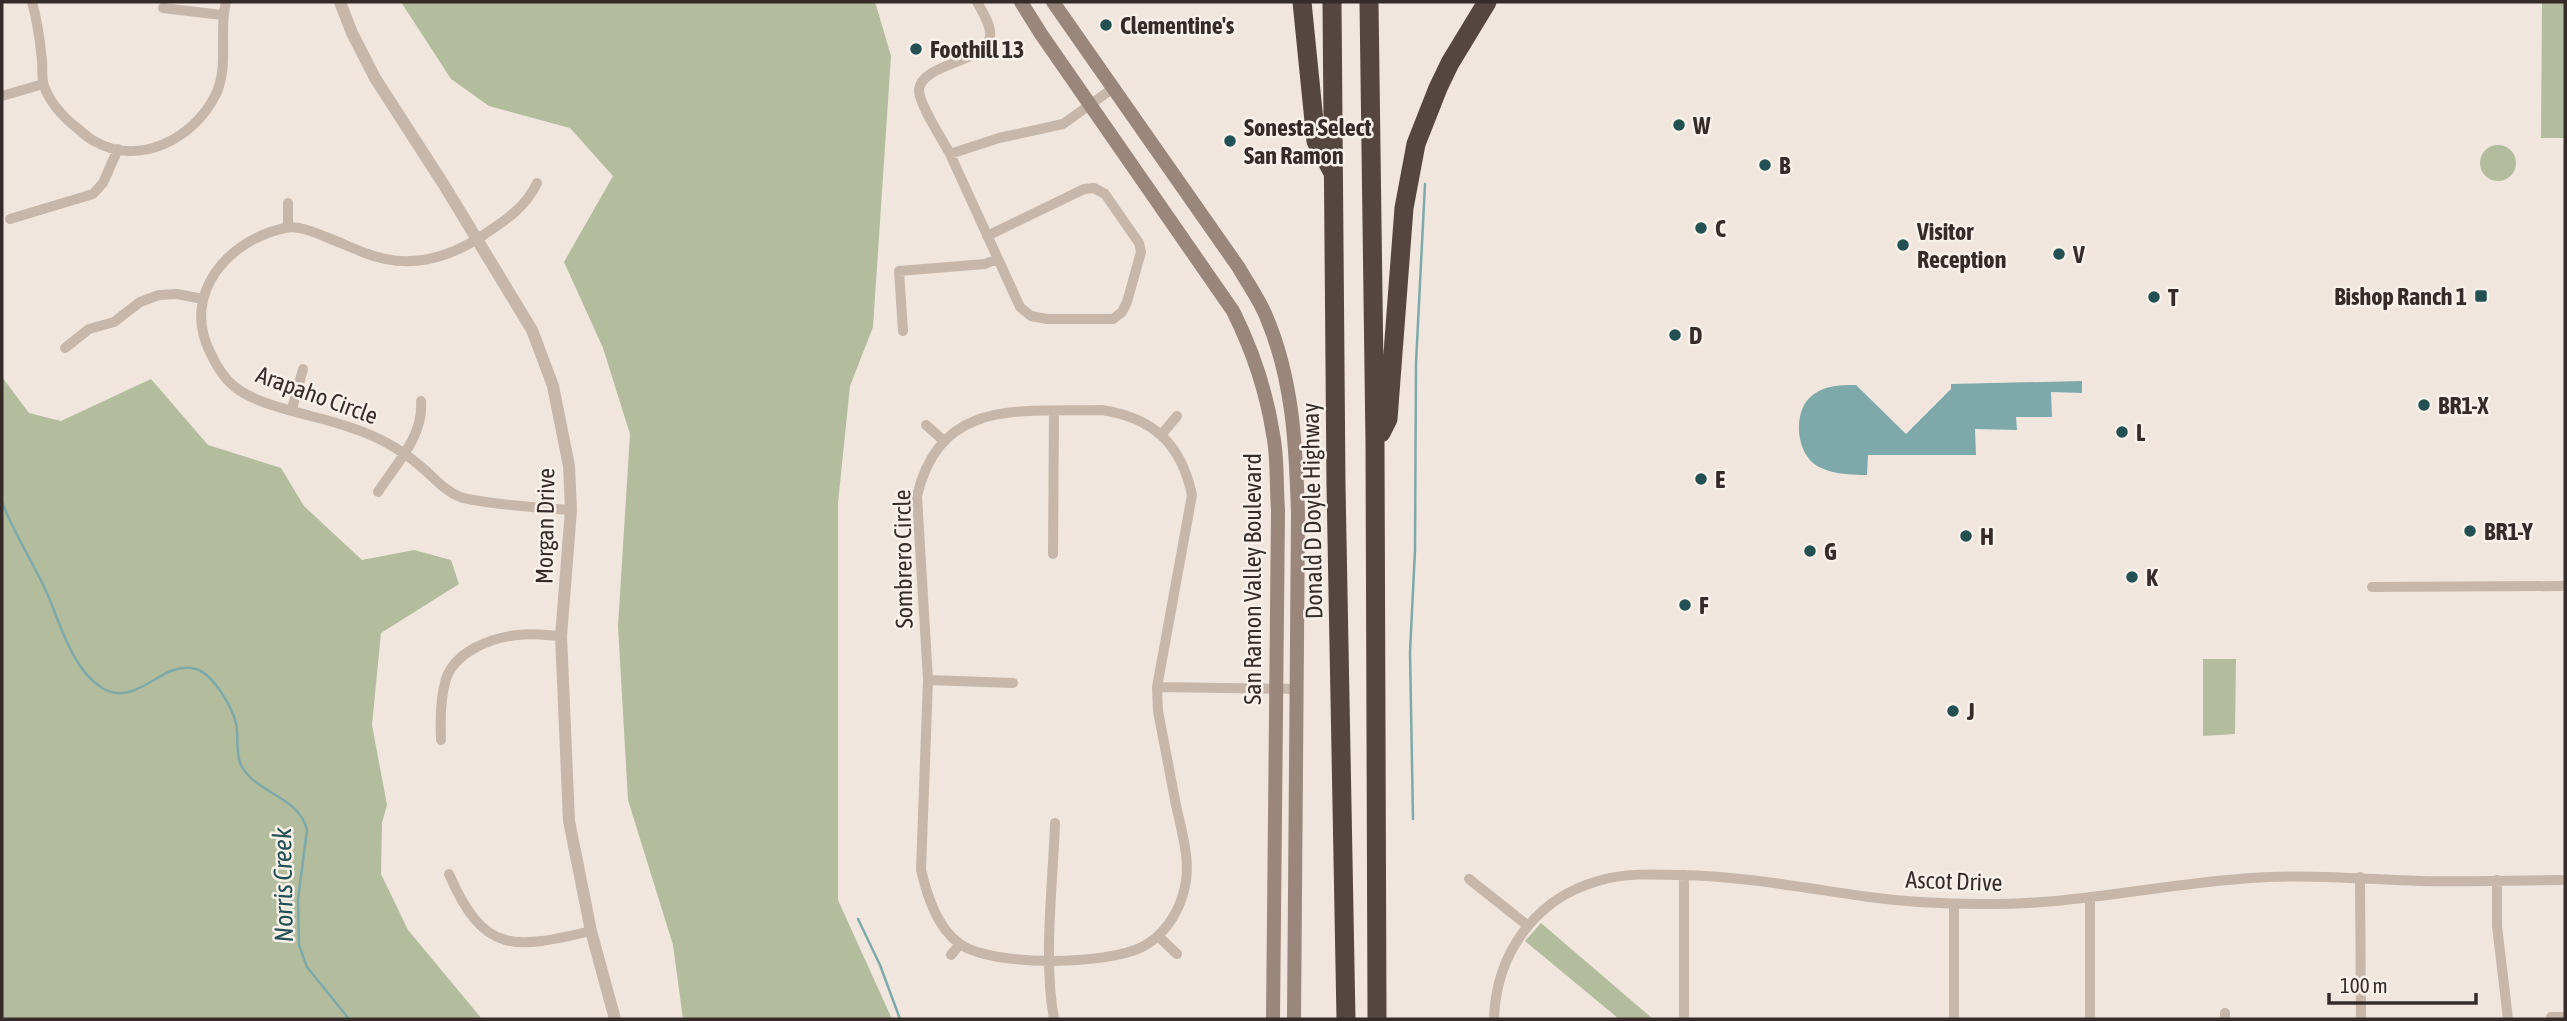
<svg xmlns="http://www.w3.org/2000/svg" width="2567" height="1021" font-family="'Asap Condensed',sans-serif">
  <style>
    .green { fill: #b3bd9e }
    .water { fill: #7ea9aa }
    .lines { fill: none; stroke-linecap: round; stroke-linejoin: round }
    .stream { stroke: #7ea9aa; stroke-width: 2.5 }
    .minor { stroke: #c7b7aa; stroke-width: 10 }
    .tertiary { stroke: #c7b7aa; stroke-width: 12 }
    .secondary { stroke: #9a867b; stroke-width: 14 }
    .motorway { stroke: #554740; stroke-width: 19 }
    .poi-dot { fill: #225053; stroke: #f8f1e9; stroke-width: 2.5 }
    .labels { text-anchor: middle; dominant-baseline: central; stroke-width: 5; stroke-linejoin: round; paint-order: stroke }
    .poi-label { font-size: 24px; font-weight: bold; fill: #352c29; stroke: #f8f1e9; text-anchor: start }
    .street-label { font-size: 24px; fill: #352c29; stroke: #f8f1e9 }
    .water-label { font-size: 26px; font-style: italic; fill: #225053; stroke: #f8f1e9 }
  </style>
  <rect width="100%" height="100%" fill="#f0e6dd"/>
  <path class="green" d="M 401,2 L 874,2 L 876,5 L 891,56 L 873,327 L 850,386 L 838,503 L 838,900 L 892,1019 L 683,1019 L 673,945 L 628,800 L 618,626 L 630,434 L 603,348 L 564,262 L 613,176 L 570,128 L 489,106 L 451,79 Z
    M 2542,2 L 2565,2 L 2565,138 L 2541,138 Z
    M2480 163a18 18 0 1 1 36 0a18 18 0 1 1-36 0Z
    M 2,377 L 29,413 L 61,421 L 151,379 L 208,445 L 281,468 L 304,506 L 362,560 L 414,550 L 451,560 L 459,584 L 381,633 L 372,725 L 387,805 L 382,823 L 381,874 L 408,930 L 482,1019 L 2,1019 Z
    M 2203,659 L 2236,659 L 2235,734 L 2203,736 Z
    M 1541,923 L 1653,1019 L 1619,1019 L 1525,941 Z"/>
  <path class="water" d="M 2082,381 L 2082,393 L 2051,392 L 2052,417 L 2016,417 L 2017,430 L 1975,429 L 1976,455 L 1868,455 L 1867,475 C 1850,475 1827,474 1813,463 C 1795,448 1793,408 1814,394 C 1827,385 1841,385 1856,385 L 1906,434 L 1951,389 L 1951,384 Z"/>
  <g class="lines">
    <path class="stream" d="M 2,502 C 14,534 33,562 47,593 C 60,623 72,669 102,688 C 137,709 162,659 196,669 C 213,674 232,707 236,723 C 239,736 235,753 241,765 C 256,794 299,796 307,830 L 298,899 L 299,945 L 307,967 L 349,1019
      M 1413,819 L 1410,652 L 1415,550 L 1416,363 L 1425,184
      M 858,919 L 880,965 L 900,1019"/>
    <path class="minor" d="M 32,2 C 37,20 40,40 42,60 C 43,68 41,78 44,86 C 50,102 63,117 77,128 C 82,132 88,138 94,141 C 139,167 193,139 215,96 C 230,67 218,32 226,2
      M 977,2 C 982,11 992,26 990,37 C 985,63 921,63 919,90 C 919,105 943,140 950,154 L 999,138 L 1063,124 L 1112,89
      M 163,8 L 222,15
      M 2,96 L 43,84
      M 950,154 L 1020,307 L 1031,316 L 1047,319 L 1113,319 L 1122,312 L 1127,302 L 1141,252 L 1139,243 L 1105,194 L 1094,188 L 1084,189 L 987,236
      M 537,183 C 526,207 506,220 485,234 C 448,259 409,270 365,253 C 352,248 339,242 326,237 C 314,232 297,225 285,228 C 228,240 181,294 210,352 C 216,365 223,378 235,387 C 261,408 316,415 349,427 C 374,435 398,447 419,465 C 433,476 443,490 460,497 C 468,500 478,500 486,502 C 514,506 542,508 571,510
      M 288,203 L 288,227
      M 10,219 L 93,194 L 103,183 L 118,149
      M 903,331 L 899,271 L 985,264 L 997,259
      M 65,348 L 89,329 L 114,322 L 140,302 L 159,295 L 177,294 L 203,299
      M 292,409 L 303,369
      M 1102,410 C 1154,418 1181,444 1192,495 L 1157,687 L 1158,711 C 1164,741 1169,770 1175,800 C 1181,831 1193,863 1183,894 C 1177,916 1162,937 1142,947 C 1107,965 992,967 960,944 C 937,928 927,895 921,870 L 928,680 L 917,496 C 940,397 1021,412 1102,410 Z
      M 926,425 L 944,441
      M 1161,435 L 1177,416
      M 378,492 C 396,464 424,436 421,401
      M 1053,554 L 1054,411
      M 2372,587 L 2565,586
      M 928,680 L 1013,683
      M 1157,687 L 1297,689
      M 441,740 C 440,719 440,699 446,679 C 455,652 490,638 517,635 C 531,633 547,635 561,636
      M 449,874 C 484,955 514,949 591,931
      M 2360,877 L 2361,1019
      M 1469,879 L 1527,925
      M 2497,880 L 2497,926 L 2508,1019
      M 1954,904 L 1954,1019
      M 1158,936 L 1177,954
      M 951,955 L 960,944
      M 2225,1013 L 2225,1019
      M 2551,1017 L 2565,1017
      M 1054,1019 C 1043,959 1053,884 1055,823
      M 1494,1019 C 1496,955 1534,899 1598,881 C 1624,873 1652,874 1679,875 C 1743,876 1805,888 1869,897 C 1906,902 1942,904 1979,904 C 2071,906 2160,884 2251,878 C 2308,874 2363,879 2420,881 C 2468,882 2517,880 2565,880
      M 1684,1019 L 1684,875
      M 2090,1019 L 2090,897"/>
    <path class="tertiary" d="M 340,2 L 352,33 L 375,78 L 444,185 L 532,330 L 553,386 L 569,466 L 571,510 L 561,636 L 569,821 L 591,931 L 615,1019"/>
    <path class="secondary" d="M 1021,2 L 1041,34 L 1233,311 C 1253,351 1266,389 1273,434 C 1278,459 1276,485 1278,510 L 1273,1019
      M 1053,2 L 1239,268 C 1248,284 1259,299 1266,316 C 1293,379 1296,446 1298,514 L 1294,1019"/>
    <path class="motorway" d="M 1302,2 L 1316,141 L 1332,171
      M 1332,2 L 1336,485 L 1346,1019
      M 1369,2 L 1375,443 L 1377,1019
      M 1381,433 L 1388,419 L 1404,208 L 1416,144 L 1438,88 L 1450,63 L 1487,2"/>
  </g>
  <g class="poi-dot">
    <circle cx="1106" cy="25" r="7"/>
    <circle cx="916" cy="49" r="7"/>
    <circle cx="1679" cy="125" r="7"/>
    <circle cx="1230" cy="141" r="7"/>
    <circle cx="1765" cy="165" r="7"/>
    <circle cx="1701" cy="228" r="7"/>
    <circle cx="1903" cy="245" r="7"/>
    <circle cx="2059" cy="254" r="7"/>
    <rect x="2474" y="289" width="14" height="14" rx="3.5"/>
    <circle cx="2154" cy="297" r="7"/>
    <circle cx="1675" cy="335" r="7"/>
    <circle cx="2424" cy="405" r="7"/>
    <circle cx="2122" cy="432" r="7"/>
    <circle cx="1701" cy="479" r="7"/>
    <circle cx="2470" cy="531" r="7"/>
    <circle cx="1966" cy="536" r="7"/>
    <circle cx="1810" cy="551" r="7"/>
    <circle cx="2132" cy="577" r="7"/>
    <circle cx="1685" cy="605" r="7"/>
    <circle cx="1953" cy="711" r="7"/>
  </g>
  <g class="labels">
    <g class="poi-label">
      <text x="1120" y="25">Clementine's</text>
      <text x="930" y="49">Foothill 13</text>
      <text x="1693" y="125">W</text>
      <text x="1244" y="127">Sonesta Select<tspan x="1244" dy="28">San Ramon</tspan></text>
      <text x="1779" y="165">B</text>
      <text x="1715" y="228">C</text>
      <text x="1917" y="231">Visitor<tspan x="1917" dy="28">Reception</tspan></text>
      <text x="2073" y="254">V</text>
      <text x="2467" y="296" text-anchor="end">Bishop Ranch 1</text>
      <text x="2168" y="297">T</text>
      <text x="1689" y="335">D</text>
      <text x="2438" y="405">BR1-X</text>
      <text x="2136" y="432">L</text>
      <text x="1715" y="479">E</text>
      <text x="2484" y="531">BR1-Y</text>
      <text x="1980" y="536">H</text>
      <text x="1824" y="551">G</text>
      <text x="2146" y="577">K</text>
      <text x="1699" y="605">F</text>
      <text x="1967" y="711">J</text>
    </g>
    <g class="street-label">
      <text transform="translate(317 395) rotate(20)">Arapaho Circle</text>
      <text transform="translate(1312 511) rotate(-91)">Donald D Doyle Highway</text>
      <text transform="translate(545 526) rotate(-89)">Morgan Drive</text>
      <text transform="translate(903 559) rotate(-91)">Sombrero Circle</text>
      <text transform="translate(1252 579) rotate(-90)">San Ramon Valley Boulevard</text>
      <text transform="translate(1954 881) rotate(2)">Ascot Drive</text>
    </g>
    <g class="water-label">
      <text transform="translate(283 885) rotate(-91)">Norris Creek</text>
    </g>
  </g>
  <rect width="2567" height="1021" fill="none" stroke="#352c29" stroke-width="7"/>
  <path d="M2329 993v10h147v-10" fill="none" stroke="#352c29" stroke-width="3.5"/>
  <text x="2340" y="993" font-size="21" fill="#352c29" stroke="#f8f1e9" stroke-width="5" paint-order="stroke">100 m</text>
</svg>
